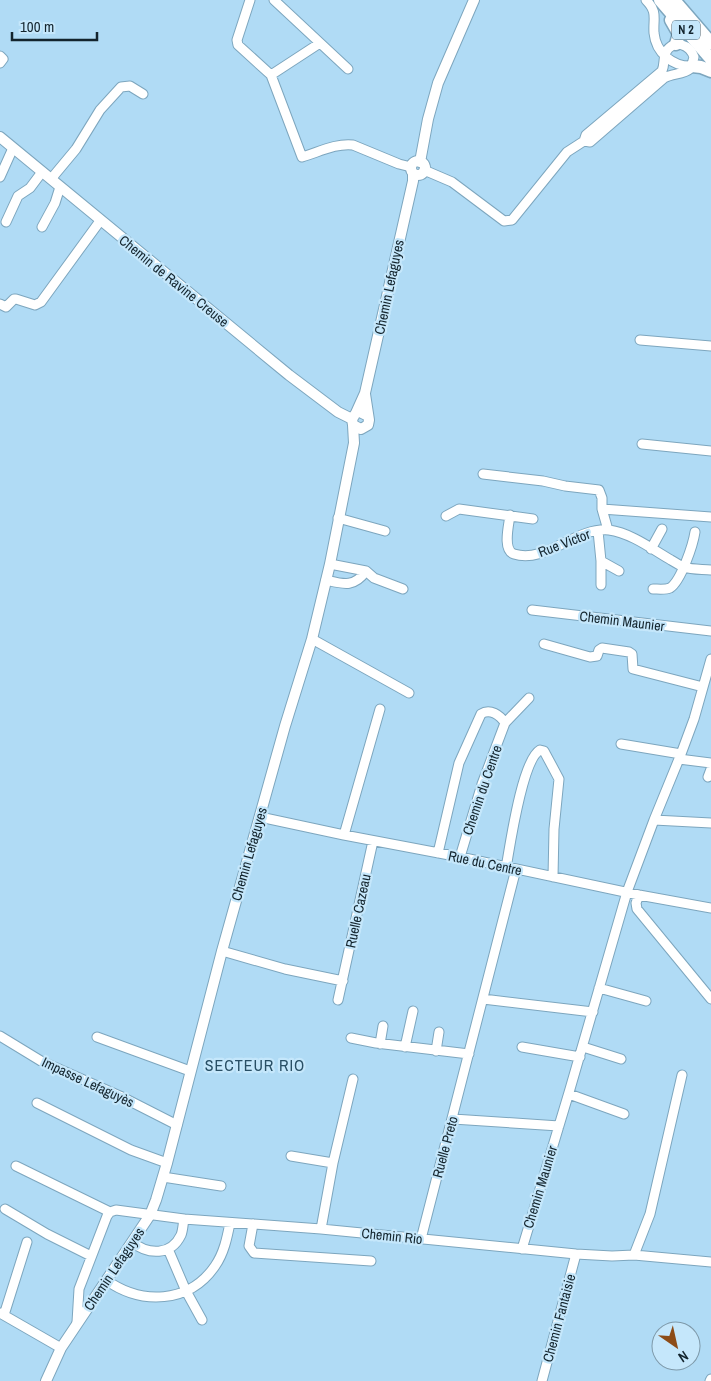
<svg xmlns="http://www.w3.org/2000/svg" width="711" height="1381" font-family="'Archivo Narrow',sans-serif">
  <style>
    .lines { fill: none; stroke-linecap: round; stroke-linejoin: round }
    .minor-casing { stroke: #7da6be; stroke-width: 11 }
    .major-casing { stroke: #7da6be; stroke-width: 12 }
    .highway-casing { stroke: #7da6be; stroke-width: 15 }
    .minor { stroke: #fff; stroke-width: 9 }
    .major { stroke: #fff; stroke-width: 10 }
    .highway { stroke: #fff; stroke-width: 12 }
    .labels { text-anchor: middle; dominant-baseline: central; stroke-width: 4.5; stroke-linejoin: round; paint-order: stroke }
    .shield { fill: #c5e7fb; stroke: #485e6b; stroke-width: 1 }
    .shield-label { font-size: 12px; font-weight: bold; fill: #13242d }
    .street-label { font-size: 14px; fill: #13242d; stroke: #c5e7fb }
    .quarter-label { font-size: 16px; letter-spacing: 1px; fill: #284f65; stroke: #c5e7fb }
  </style>
  <rect width="100%" height="100%" fill="#b0dbf5"/>
  <g class="lines">
    <g class="minor-casing">
      <path id="minor" d="M 250,0 L 237,40 L 238,45 L 271,75 L 302,157 C 319,152 336,143 353,145 L 399,164 L 411,167
        M 274,0 L 348,69
        M 646,0 C 658,12 653,18 654,33 C 656,53 673,67 692,66
        M 0,56 L 3,59 L 0,63
        M 271,75 L 320,43
        M 424,170 L 452,182 L 504,221 L 512,220 L 567,152 L 584,141 L 586,135 L 662,71 C 665,64 663,58 666,52 C 674,38 690,45 694,57 L 691,68 C 683,75 673,73 664,78 L 590,142 L 584,141
        M 0,177 L 13,148
        M 51,179 L 76,149 L 100,110 L 121,87 L 130,86 L 143,94
        M 6,222 L 18,196 L 30,188 L 42,172
        M 42,227 L 55,203 L 60,187
        M 0,304 L 6,307 L 14,299 L 16,299 L 35,305 L 41,302 L 100,221
        M 640,340 L 711,346
        M 642,444 L 711,451
        M 483,474 L 543,481 L 565,486 L 599,490 L 602,498 L 602,509 L 608,530
        M 602,509 L 711,517
        M 510,515 C 509,525 502,550 514,554 C 546,564 575,527 609,530 C 631,533 652,549 671,560 C 675,562 680,566 684,567 C 692,570 703,569 711,570
        M 446,516 L 459,509 L 533,519
        M 338,518 L 385,531
        M 598,531 L 601,561 L 601,585
        M 651,549 L 662,529
        M 601,561 L 619,571
        M 330,564 L 366,571 L 374,578 L 403,589
        M 326,580 C 343,584 354,588 366,571
        M 653,589 C 658,589 665,590 670,588 C 681,581 693,545 695,532
        M 532,610 L 711,631
        M 312,639 L 409,693
        M 544,644 L 590,657 L 597,656 L 599,650 L 602,648 L 629,652 L 632,654 L 633,669 L 703,687
        M 621,744 L 681,754
        M 679,759 L 711,763
        M 708,777 L 711,769
        M 260,817 L 344,835 L 460,857 L 639,895 L 711,908
        M 654,820 L 711,823
        M 344,835 L 380,709
        M 438,853 L 459,763 L 481,714 C 490,708 500,715 505,723
        M 460,857 L 482,784 L 505,723 L 529,698
        M 506,868 C 510,846 522,760 540,750 L 544,751 L 559,779 L 554,829 L 553,877
        M 639,895 L 636,903 L 637,909 L 711,999
        M 222,951 L 285,969 L 343,981
        M 599,988 L 646,1001
        M 483,999 L 593,1012
        M 338,1000 L 373,841
        M 0,1036 L 41,1061 L 120,1096 L 177,1125
        M 97,1037 L 190,1071
        M 351,1038 L 376,1043 L 469,1054
        M 380,1044 L 383,1026
        M 405,1047 L 413,1011
        M 522,1047 L 580,1057
        M 583,1047 L 621,1059
        M 436,1051 L 439,1032
        M 569,1094 L 624,1114
        M 37,1103 L 131,1150 L 167,1163
        M 453,1119 L 559,1126
        M 291,1156 L 333,1163
        M 16,1166 L 110,1212
        M 163,1177 L 221,1186
        M 5,1209 L 47,1234 L 91,1256
        M 253,1224 L 249,1246 L 254,1253 L 371,1261
        M 321,1229 L 333,1163 L 353,1079
        M 421,1239 L 516,869
        M 132,1242 C 148,1255 171,1256 181,1235 C 183,1230 183,1224 184,1219
        M 168,1249 L 186,1291 L 202,1320
        M 522,1249 L 570,1089 L 627,892 L 654,820 L 681,754 L 694,719 L 711,659
        M 634,1255 L 650,1214 L 682,1075
        M 106,1280 C 141,1305 189,1304 215,1266 C 224,1253 227,1238 230,1223
        M 0,1313 L 61,1348
        M 4,1315 L 27,1242
        M 77,1322 L 79,1289 L 107,1216 L 110,1212 L 116,1210 L 184,1219 L 321,1229 L 576,1254 L 612,1256 L 634,1255 L 711,1262
        M 542,1381 L 576,1254
        M 710,1381 L 711,1379"/>
    </g>
    <g class="major-casing">
      <path id="major" d="M 0,137 L 289,375 L 338,412 L 352,419
        M411 168a7 7 0 1 1 14 0a7 7 0 1 1-14 0Z
        M 420,162 L 428,119 L 438,83 L 474,0
        M 365,394 L 369,420 L 368,425 L 361,429 L 353,425 L 352,419 L 356,413 L 360,412 L 368,416
        M 356,413 L 365,393 L 413,181 L 413,173
        M 46,1381 L 61,1348 L 132,1242 L 150,1215 L 156,1200 L 167,1163 L 222,951 L 285,726 L 312,639 L 330,564 L 354,443 L 353,425"/>
    </g>
    <g class="highway-casing">
      <path id="highway" d="M 660,0 L 711,59
        M 674,0 L 711,43
        M 671,20 L 679,34 L 676,44
        M 692,66 L 701,67 L 711,71"/>
    </g>
    <use href="#minor" class="minor"/>
    <use href="#major" class="major"/>
    <use href="#highway" class="highway"/>
  </g>
  <g class="labels">
    <rect class="shield" x="672" y="20.5" width="28" height="19" rx="4"/>
    <g class="shield-label">
      <text x="686" y="30">N 2</text>
    </g>
    <g class="street-label">
      <text transform="translate(174 281) rotate(39)">Chemin de Ravine Creuse</text>
      <text transform="translate(389 287) rotate(-78)">Chemin Lefaguyes</text>
      <text transform="translate(564 543) rotate(-21)">Rue Victor</text>
      <text transform="translate(622 621) rotate(7)">Chemin Maunier</text>
      <text transform="translate(482 790) rotate(-71)">Chemin du Centre</text>
      <text transform="translate(249 854) rotate(-74)">Chemin Lefaguyes</text>
      <text transform="translate(485 863) rotate(12)">Rue du Centre</text>
      <text transform="translate(358 911) rotate(-78)">Ruelle Cazeau</text>
      <text transform="translate(88 1082) rotate(25)">Impasse Lefaguyès</text>
      <text transform="translate(445 1147) rotate(-75)">Ruelle Preto</text>
      <text transform="translate(540 1187) rotate(-73)">Chemin Maunier</text>
      <text transform="translate(392 1236) rotate(6)">Chemin Rio</text>
      <text transform="translate(114 1269) rotate(-56)">Chemin Lefaguyes</text>
      <text transform="translate(559 1318) rotate(-75)">Chemin Fantaisie</text>
    </g>
    <g class="quarter-label">
      <text x="255" y="1065">SECTEUR RIO</text>
    </g>
  </g>
  <g transform="translate(676 1346) rotate(146)"><circle r="24" fill="#c5e7fb" stroke="#7e99a9"/>
  <path d="M0-4L9 19L0 12L-9 19Z" fill="#8d4c17"/>
  <text y="-8" font-size="14" font-weight="bold" text-anchor="middle" fill="#13242d">N</text>
  </g>
  <path d="M12 32v8h85v-8" fill="none" stroke="#13242d" stroke-width="2.5"/>
  <text x="20" y="32" font-size="15" fill="#13242d" stroke="#c5e7fb" stroke-width="4" paint-order="stroke">100 m</text>
</svg>
